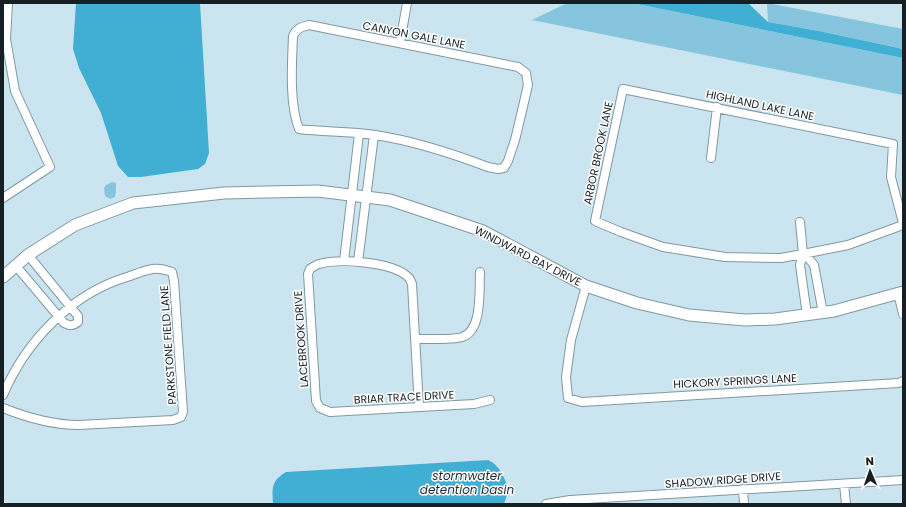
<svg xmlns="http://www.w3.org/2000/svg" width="906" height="507" font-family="Poppins,sans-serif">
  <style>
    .green { fill: #87c5de }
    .water { fill: #41afd4 }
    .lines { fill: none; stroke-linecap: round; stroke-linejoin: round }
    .street-casing { stroke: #8098a1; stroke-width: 10 }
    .secondary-casing { stroke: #8098a1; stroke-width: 13 }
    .street { stroke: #fff; stroke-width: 8 }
    .secondary { stroke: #fff; stroke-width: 11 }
    .labels { text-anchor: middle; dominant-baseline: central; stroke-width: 3; stroke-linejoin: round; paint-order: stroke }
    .street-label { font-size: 11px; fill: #162024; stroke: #fff }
    .water-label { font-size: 12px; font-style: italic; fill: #1a2e35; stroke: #fff }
  </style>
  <rect width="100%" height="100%" fill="#cbe5f0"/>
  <path class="green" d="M 567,3 L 632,3 L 903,58 L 903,95 L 532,20 Z
    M 767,3 L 903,29 L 903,49 L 819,31 L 768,22 Z
    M 112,182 L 116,183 L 116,190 L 115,197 L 110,199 L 105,196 L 104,188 L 106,185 Z"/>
  <path class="water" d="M 76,3 L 200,3 L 209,153 L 205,164 L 198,169 L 141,177 L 128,177 L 118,166 L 101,113 L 79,68 L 73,49 Z
    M 632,3 L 748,3 L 768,22 L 819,31 L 903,49 L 903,58 Z
    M 488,460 C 500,465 504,478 509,489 L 504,504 L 273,504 C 272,488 271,481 286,472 Z"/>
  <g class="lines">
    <g class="street-casing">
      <path id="street" d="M 309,25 L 518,67 L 526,73 L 528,85 L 521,115 L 515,140 L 508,161 L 504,168 L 498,169 L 488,167 C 451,153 415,141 375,135 C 350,131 324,132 299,129 C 289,104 292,63 293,36 C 297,28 301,27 309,25 Z
        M 400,43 L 407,3
        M 711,158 L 717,107
        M 3,198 L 50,167 L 15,91 L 6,39 L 8,3
        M 800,222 L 803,254 L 800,265 L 807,315
        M 903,223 L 891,177 L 893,144 L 623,89 L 595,221 L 621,232 L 663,247 L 725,257 L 781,258 L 803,254 L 848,245 L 903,225
        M 803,254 L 810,260 L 814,265 L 823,313
        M 344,261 L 359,134
        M 358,262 L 374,135
        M 16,266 L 64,323 C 70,326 73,326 78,322 L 78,316 L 28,255
        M 586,286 L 571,340 L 566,377 L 568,398 L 582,402 L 899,383 L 903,381
        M 897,294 L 900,301 L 903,314
        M 415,339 C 427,339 452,340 462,337 C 483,331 479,289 480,272
        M 3,395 C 26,341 71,294 127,277 C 137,274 150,267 160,269 C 164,269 168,271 172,272 L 174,281 L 183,412 L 181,417 L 173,420 L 79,425 C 52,425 28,418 3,408
        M 419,407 L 412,284 C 411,281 410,278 407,276 C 391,262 339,258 319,264 C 316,265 313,267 310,269 L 308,274 L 316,401 L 320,408 L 330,412 L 474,404 L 490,400
        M 844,484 L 846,504
        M 743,489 L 744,504
        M 546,504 L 570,500 L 903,480"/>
    </g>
    <g class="secondary-casing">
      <path id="secondary" d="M 3,277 L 28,255 L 75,225 L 133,203 L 224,193 L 318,191 L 390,200 L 483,231 L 586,286 L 637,303 L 689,315 L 745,320 L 775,319 L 834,311 L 903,292"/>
    </g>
    <use href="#street" class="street"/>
    <use href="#secondary" class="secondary"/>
  </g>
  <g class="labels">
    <g class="street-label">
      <text transform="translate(414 35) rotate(11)">CANYON GALE LANE</text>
      <text transform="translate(760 105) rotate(12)">HIGHLAND LAKE LANE</text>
      <text transform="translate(598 153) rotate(-78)">ARBOR BROOK LANE</text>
      <text transform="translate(528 256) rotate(27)">WINDWARD BAY DRIVE</text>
      <text transform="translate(301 339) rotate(-94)">LACEBROOK DRIVE</text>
      <text transform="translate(168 345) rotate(-94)">PARKSTONE FIELD LANE</text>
      <text transform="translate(735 381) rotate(-3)">HICKORY SPRINGS LANE</text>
      <text transform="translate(404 397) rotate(-3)">BRIAR TRACE DRIVE</text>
      <text transform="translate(723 480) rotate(-4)">SHADOW RIDGE DRIVE</text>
    </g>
    <g class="water-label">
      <text x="467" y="475">stormwater<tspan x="467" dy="14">detention basin</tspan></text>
    </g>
  </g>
  <rect width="906" height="507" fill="none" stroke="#162024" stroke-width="8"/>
  <g transform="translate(870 471) rotate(358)" stroke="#ffffff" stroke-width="3" paint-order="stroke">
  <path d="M0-3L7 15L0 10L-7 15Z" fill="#162024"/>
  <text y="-6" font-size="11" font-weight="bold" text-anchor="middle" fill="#162024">N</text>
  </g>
</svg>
